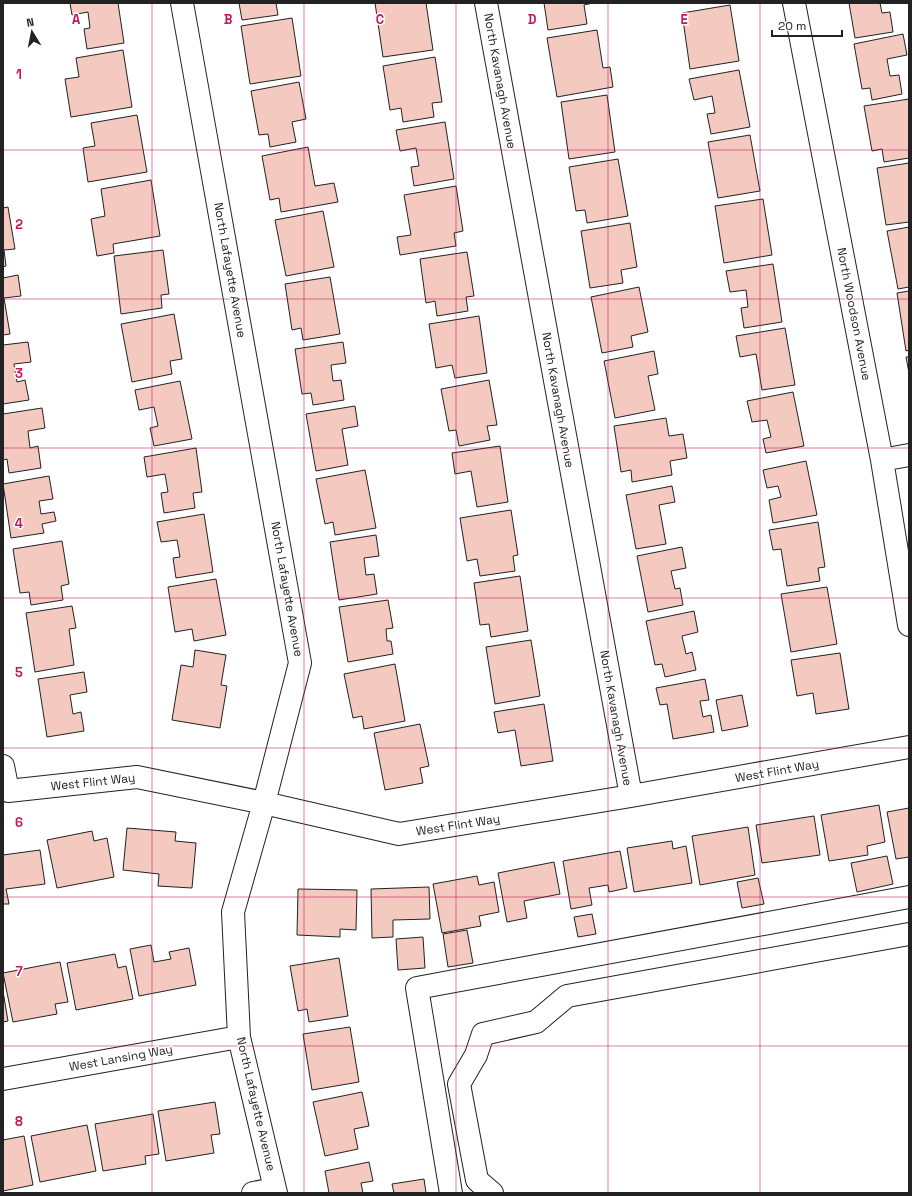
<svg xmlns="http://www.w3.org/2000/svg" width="912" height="1196" font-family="'Space Grotesk',sans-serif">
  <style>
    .building { fill: #f3c9c0; stroke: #222 }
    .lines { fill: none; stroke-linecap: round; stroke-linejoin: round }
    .minor-casing { stroke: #222; stroke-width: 24 }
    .minor { stroke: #fff; stroke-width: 22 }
    .grid { fill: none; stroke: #c2185b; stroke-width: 1; stroke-opacity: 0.55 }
    .labels { text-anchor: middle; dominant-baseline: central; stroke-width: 3; stroke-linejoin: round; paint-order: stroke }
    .street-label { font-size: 12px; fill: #222; stroke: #fff }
    .grid-label { font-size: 13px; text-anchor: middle; font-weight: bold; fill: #c2185b; stroke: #fff; stroke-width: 3; stroke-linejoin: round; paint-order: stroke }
  </style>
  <rect width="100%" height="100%" fill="#fff"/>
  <path class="building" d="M 70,3 L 118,3 L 124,43 L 87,49 L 84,29 L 90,28 L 88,12 L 72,15 Z
    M 239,3 L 276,3 L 278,15 L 242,20 Z
    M 375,3 L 426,3 L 433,50 L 383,57 Z
    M 544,3 L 593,3 L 584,5 L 587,24 L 548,30 Z
    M 849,3 L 880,3 L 882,13 L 890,12 L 893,32 L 855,38 Z
    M 730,5 L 739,61 L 690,69 L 682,13 Z
    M 292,18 L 301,76 L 250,84 L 241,26 Z
    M 597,30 L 603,68 L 610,67 L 613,87 L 557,97 L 547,38 Z
    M 903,34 L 907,55 L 887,59 L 890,76 L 899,75 L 902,94 L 872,100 L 870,88 L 862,89 L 854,44 Z
    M 123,50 L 132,107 L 71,117 L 65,79 L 79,77 L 76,58 Z
    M 435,57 L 442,102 L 432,103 L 434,117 L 403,122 L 401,108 L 390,110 L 383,66 Z
    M 739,70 L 750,127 L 711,134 L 707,114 L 715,113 L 712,96 L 694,100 L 689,79 Z
    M 299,82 L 306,119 L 292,122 L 296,142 L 270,147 L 268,134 L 259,135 L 251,91 Z
    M 607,95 L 615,152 L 569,159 L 561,102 Z
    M 909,99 L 909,158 L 884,162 L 882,149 L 872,151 L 864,106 Z
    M 137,115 L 147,172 L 88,182 L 83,148 L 95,146 L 91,123 Z
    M 445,122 L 454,179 L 414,186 L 411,167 L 419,166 L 416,148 L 400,151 L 396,130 Z
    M 750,135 L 760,191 L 718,198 L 708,142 Z
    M 308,147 L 315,186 L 334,183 L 338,202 L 281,212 L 279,198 L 270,200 L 262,156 Z
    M 618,159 L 628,216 L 587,223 L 585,210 L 576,211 L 569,167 Z
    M 909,163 L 909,222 L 886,225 L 877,168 Z
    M 151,180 L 160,236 L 113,244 L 114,253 L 97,256 L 91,219 L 105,216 L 101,189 Z
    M 456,186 L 463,231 L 454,233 L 456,246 L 400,255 L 397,237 L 411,235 L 404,195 Z
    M 763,199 L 772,255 L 724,263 L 715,206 Z
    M 8,207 L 15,249 L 4,250 L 6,266 L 3,267 L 3,208 Z
    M 323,211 L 334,267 L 286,276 L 275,220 Z
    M 630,223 L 637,267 L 621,270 L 623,283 L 590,288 L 581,231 Z
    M 909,227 L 909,287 L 898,289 L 887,231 Z
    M 163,250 L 169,294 L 161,295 L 162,308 L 121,314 L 114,256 Z
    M 467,252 L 474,296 L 466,297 L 468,311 L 437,316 L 435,301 L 426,303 L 420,259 Z
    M 773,264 L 782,322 L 744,328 L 741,308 L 748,307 L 746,290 L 730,292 L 726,271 Z
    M 18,275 L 21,296 L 4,298 L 10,334 L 3,335 L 3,278 Z
    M 330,277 L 340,334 L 303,340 L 301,328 L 292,330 L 285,284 Z
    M 639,287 L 648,332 L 631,336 L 633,347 L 602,353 L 591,297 Z
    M 909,291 L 909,350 L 906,351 L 897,293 Z
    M 174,314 L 182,359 L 170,361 L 172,374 L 132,382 L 121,324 Z
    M 479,316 L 487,373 L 455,378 L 452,365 L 436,368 L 429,324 Z
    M 785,328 L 795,385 L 762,390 L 756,354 L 740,357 L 736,336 Z
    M 28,342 L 31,362 L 14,364 L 17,382 L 25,380 L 29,400 L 3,404 L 3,345 Z
    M 343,342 L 346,363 L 331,365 L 333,381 L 341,380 L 344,400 L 313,405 L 311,393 L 302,394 L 295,349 Z
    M 654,351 L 658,374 L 648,376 L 655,410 L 615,418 L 604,361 Z
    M 906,357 L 909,357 L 909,373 Z
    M 489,380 L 497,425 L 487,426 L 490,440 L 459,446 L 456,430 L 449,431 L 441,389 Z
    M 180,381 L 192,439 L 154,446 L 150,428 L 158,426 L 154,407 L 139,410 L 135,390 Z
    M 793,392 L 804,446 L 766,453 L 763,439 L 771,437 L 767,420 L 752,422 L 747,401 Z
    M 355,406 L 358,426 L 342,429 L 348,465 L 316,471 L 306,414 Z
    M 42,408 L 45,428 L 28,431 L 30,448 L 38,446 L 41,468 L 9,473 L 7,459 L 3,460 L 3,414 Z
    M 666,418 L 669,436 L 683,434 L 687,458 L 670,461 L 672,475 L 632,482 L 631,470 L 621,472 L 614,426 Z
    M 500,446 L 508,502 L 477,507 L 471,471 L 455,474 L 452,453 Z
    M 196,448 L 202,492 L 193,493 L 195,508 L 164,513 L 161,493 L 168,492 L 165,474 L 147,477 L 144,457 Z
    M 806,461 L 817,515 L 773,523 L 769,500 L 781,497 L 778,486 L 767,488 L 763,470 Z
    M 365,470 L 376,528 L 335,535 L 333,522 L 325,524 L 316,479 Z
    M 49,476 L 53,499 L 39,501 L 41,514 L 54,512 L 56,521 L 42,524 L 44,533 L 11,538 L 3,484 Z
    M 672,486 L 675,502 L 659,505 L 666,544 L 636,549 L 626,495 Z
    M 511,510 L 518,555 L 513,556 L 515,571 L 480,576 L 477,559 L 467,561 L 460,518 Z
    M 204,514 L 213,572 L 176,578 L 173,558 L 180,557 L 177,540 L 161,542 L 157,522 Z
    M 818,522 L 825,567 L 818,568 L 820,581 L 787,586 L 781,549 L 773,550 L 769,530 Z
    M 376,535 L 379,556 L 364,558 L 366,575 L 374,574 L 377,594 L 339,600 L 330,542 Z
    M 62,541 L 69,584 L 61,586 L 63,600 L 31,605 L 29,592 L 20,593 L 13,549 Z
    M 682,547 L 686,568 L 671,571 L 675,589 L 680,588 L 683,605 L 648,612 L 637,556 Z
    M 520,576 L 528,631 L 491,637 L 489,624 L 480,625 L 474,583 Z
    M 216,579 L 226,635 L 194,641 L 192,629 L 175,632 L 168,587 Z
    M 827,587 L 837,644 L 791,652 L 781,594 Z
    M 388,600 L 393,628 L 386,629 L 387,641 L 391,641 L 393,654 L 348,662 L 339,607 Z
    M 72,606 L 76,628 L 69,629 L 74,665 L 35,672 L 26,613 Z
    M 694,611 L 698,632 L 682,636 L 686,654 L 692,652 L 696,670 L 665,677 L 662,664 L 655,665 L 646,621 Z
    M 531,640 L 540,696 L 495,704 L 486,647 Z
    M 195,650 L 226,655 L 221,685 L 227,686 L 220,728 L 172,720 L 181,665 L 193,667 Z
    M 840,653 L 849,709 L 816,714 L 813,693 L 797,696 L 791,660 Z
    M 395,664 L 405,721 L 364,729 L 362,716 L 353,718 L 344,674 Z
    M 84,672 L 87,692 L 70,695 L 73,714 L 81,712 L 84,731 L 47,737 L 38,679 Z
    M 705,679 L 709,700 L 700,701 L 703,717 L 711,715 L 714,732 L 673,739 L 667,704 L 660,705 L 656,688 Z
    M 742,695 L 748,726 L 722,731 L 716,700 Z
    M 544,704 L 553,761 L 521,766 L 515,730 L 498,733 L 494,712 Z
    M 420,724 L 429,766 L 420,768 L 423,783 L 385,790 L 374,733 Z
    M 879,805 L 885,842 L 867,846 L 868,855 L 829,861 L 821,815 Z
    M 909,808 L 909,857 L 896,859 L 887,812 Z
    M 814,816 L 820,855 L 762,863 L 756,825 Z
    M 748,827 L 755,875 L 700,885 L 692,836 Z
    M 127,828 L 176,832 L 175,841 L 196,843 L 192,888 L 158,886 L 159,874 L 123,870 Z
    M 92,831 L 94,841 L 107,838 L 114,877 L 57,888 L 47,840 Z
    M 672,841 L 673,849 L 686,846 L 692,883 L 634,892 L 627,848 Z
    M 40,850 L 45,884 L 6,889 L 9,904 L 3,904 L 3,855 Z
    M 620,851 L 627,888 L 609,892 L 608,885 L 589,888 L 592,905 L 571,909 L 563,861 Z
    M 887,856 L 893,884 L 857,892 L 851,863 Z
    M 554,862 L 560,894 L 524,901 L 527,918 L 507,922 L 498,873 Z
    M 477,876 L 479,885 L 494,882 L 499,912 L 479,916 L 481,926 L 442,933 L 433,884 Z
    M 758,878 L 764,904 L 742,908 L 737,882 Z
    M 429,887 L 430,919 L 393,920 L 393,937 L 372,938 L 371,889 Z
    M 298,889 L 357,890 L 356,930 L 340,929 L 340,937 L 297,935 Z
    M 592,914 L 596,934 L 578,937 L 574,917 Z
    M 467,930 L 473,963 L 448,967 L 443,934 Z
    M 423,937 L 425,968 L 398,970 L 396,939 Z
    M 151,945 L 154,962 L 171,959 L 169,952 L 189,948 L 196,985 L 139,996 L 130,949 Z
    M 115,954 L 118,968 L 126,966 L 133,999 L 76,1010 L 67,963 Z
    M 339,958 L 348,1016 L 309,1022 L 307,1009 L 298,1011 L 290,966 Z
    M 60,962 L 68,1002 L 55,1004 L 57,1014 L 13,1022 L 3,973 Z
    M 3,991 L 8,1021 L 3,1022 Z
    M 350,1027 L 359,1082 L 312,1090 L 303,1034 Z
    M 362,1092 L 369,1126 L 354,1129 L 358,1149 L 325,1156 L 313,1102 Z
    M 215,1102 L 220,1134 L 211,1135 L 214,1153 L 166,1161 L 158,1111 Z
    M 153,1114 L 159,1154 L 145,1156 L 146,1164 L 103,1171 L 95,1124 Z
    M 87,1125 L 96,1171 L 40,1182 L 31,1136 Z
    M 24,1136 L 33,1185 L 3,1191 L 3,1140 Z
    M 369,1162 L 373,1181 L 361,1183 L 363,1193 L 329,1193 L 325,1171 Z
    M 424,1179 L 426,1193 L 394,1193 L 392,1184 Z"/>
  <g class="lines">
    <g class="minor-casing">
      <path id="minor" d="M 182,3 L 300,663 L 264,803 L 233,912 L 239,1037 L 276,1193
        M 486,3 L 631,796
        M 794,3 L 882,460 L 909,625
        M 882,460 L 909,455
        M 3,766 L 8,791 L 137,777 L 264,803 L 399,834 L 631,796 L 909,747
        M 3,1079 L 239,1037
        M 253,1193 L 275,1189
        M 451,1193 L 417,988 L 909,897
        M 492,1193 L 477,1180 L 459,1084 L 476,1055 L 483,1034 L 536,1022 L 567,996 L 909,934"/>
    </g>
    <use href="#minor" class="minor"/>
  </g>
  <path class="grid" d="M 152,3 L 152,1193M 304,3 L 304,1193M 456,3 L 456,1193M 608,3 L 608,1193M 760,3 L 760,1193M 3,150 L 909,150M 3,299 L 909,299M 3,448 L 909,448M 3,598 L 909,598M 3,748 L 909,748M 3,897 L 909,897M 3,1046 L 909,1046"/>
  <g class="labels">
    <g class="street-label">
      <text transform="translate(500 81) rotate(80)">North Kavanagh Avenue</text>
      <text transform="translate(230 270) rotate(80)">North Lafayette Avenue</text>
      <text transform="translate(854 314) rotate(79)">North Woodson Avenue</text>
      <text transform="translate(558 400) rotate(80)">North Kavanagh Avenue</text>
      <text transform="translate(287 589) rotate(80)">North Lafayette Avenue</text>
      <text transform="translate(616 718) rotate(80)">North Kavanagh Avenue</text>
      <text transform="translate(777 771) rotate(-10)">West Flint Way</text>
      <text transform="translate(93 782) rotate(-6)">West Flint Way</text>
      <text transform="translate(458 825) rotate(-9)">West Flint Way</text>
      <text transform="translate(121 1058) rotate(-10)">West Lansing Way</text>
      <text transform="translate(256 1104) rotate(77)">North Lafayette Avenue</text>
    </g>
  </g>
  <g class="grid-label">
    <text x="76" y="24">A</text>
    <text x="228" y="24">B</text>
    <text x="380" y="24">C</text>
    <text x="532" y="24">D</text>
    <text x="684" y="24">E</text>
    <text x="19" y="79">1</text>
    <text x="19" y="229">2</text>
    <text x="19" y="378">3</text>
    <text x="19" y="528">4</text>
    <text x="19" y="677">5</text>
    <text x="19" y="827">6</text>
    <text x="19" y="976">7</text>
    <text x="19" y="1126">8</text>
  </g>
  <rect width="912" height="1196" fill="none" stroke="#222222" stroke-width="8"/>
  <g transform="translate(32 32) rotate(350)" stroke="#ffffff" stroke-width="3" paint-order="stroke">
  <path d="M0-3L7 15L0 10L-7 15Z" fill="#222222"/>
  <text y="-6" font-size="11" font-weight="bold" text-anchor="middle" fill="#222222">N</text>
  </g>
  <path d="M772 30v6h70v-6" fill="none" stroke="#222222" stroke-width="2"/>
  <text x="778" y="30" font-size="12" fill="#222222" stroke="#ffffff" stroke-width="3" paint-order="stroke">20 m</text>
</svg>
